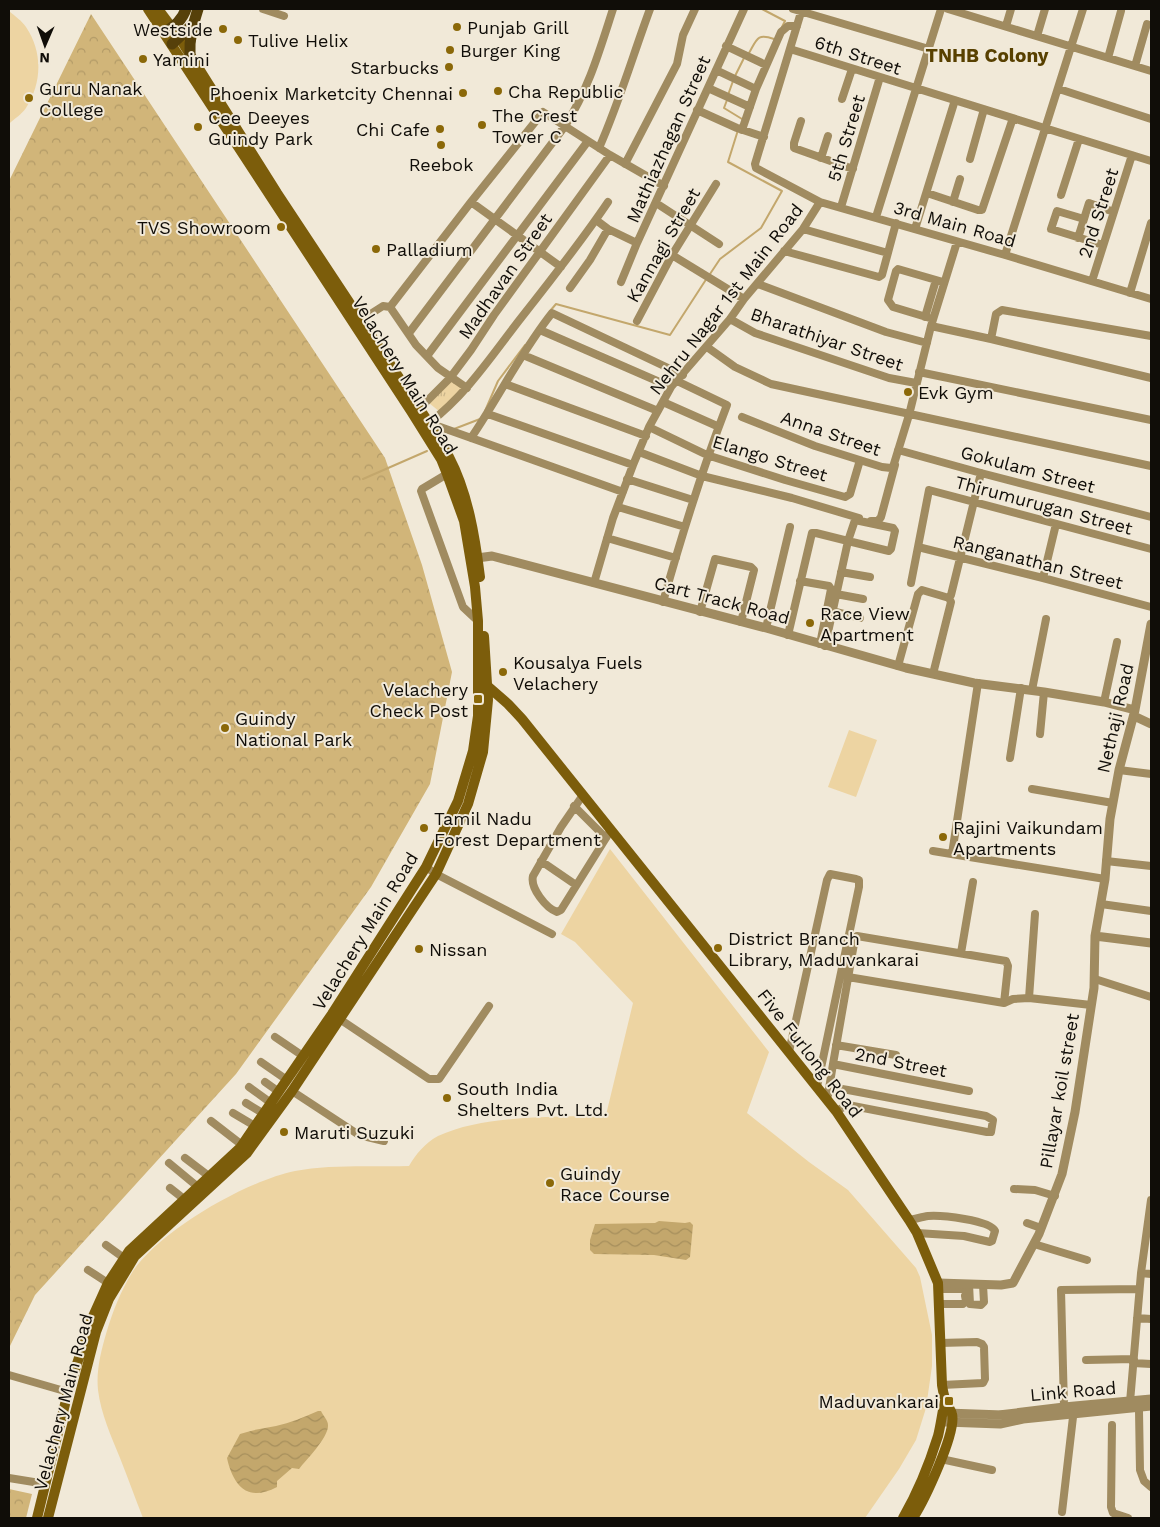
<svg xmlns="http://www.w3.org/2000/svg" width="1160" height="1527" font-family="'Work Sans',sans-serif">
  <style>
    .forest { fill: url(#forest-crowns) }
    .park { fill: url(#park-tufts) }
    .pitch { fill: #edd4a2 }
    .water { fill: url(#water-waves) }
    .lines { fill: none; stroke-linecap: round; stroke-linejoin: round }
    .stream { stroke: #c3a76c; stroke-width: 2 }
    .minor { stroke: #a08b60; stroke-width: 8 }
    .tertiary { stroke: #a08b60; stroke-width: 9 }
    .secondary { stroke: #7c5d0b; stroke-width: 10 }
    .primary { stroke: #56400a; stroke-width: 11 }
    .poi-dot { fill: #8b6808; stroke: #f1e9d8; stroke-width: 2 }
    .labels { text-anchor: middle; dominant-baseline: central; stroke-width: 4; stroke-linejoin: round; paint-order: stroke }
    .poi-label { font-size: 18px; fill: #100d08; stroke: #f1e9d8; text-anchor: start }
    .street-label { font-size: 18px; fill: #100d08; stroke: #f1e9d8 }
    .neighbourhood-label { font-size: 19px; font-weight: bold; fill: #584000; stroke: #f1e9d8 }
  </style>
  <defs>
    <pattern id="forest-crowns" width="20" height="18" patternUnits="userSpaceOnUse" patternTransform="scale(1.25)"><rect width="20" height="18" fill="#d1b579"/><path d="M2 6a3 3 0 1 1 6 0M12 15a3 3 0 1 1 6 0" fill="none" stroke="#b29a67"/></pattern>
    <pattern id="park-tufts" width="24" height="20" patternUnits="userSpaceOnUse" patternTransform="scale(1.25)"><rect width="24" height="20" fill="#edd4a2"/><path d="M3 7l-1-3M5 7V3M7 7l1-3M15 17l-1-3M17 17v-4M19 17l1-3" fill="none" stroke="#cab58a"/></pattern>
    <pattern id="water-waves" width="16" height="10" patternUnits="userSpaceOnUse" patternTransform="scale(1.25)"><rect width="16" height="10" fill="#c3a76c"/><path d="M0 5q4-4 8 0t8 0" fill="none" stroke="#a68f5c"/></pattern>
  </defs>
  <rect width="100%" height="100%" fill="#f1e9d8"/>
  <path class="forest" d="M 91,14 L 385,458 L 422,565 L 452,672 L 430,784 L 371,887 L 236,1074 L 35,1295 L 9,1348 L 9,181 Z
    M 9,1489 L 32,1494 L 26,1518 L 9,1518 Z"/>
  <path class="park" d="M 451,381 L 464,389 L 440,412 L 429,403 Z"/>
  <path class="pitch" d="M 9,11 C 15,16 22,21 26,27 C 43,52 42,83 26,108 C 22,114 14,119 9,124 Z
    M 849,730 L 877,740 L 856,797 L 828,787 Z
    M 610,849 L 769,1052 L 747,1113 L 809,1162 L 848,1190 L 916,1268 L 920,1277 L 932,1335 L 932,1366 L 926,1408 L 916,1440 L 899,1469 L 865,1518 L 143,1518 C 135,1498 128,1478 120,1458 C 111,1436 101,1414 98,1390 C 96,1371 101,1351 106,1334 C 112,1313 121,1290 133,1271 C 161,1230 246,1181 295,1171 C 329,1164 374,1167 409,1166 C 416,1154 425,1143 438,1136 C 485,1114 554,1118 606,1115 L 633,1003 L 575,942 L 561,934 Z"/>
  <path class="water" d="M 659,1221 L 685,1223 L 690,1222 L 693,1225 L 690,1257 L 686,1260 L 654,1255 L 594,1254 L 590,1250 L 590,1240 L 595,1224 L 655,1223 Z
    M 318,1411 L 321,1411 C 323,1416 328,1420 328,1425 C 329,1437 306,1460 299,1469 L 292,1468 L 277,1481 L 277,1487 C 247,1503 233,1485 227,1458 L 240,1434 C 252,1430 264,1428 276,1426 C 290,1423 304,1417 318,1411 Z"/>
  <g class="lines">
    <path class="stream" d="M 762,9 L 785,21 L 782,27
      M 749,53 C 757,39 757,33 774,39
      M 735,76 L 744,58
      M 728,95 L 733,81
      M 727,100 L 724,108 L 742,119
      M 710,274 L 720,259 L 761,228 L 782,191 L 728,162 L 738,130
      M 550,311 L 556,304 L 670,335 L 707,278
      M 485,411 L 498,381 L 525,345
      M 454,429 L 480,419
      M 363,479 L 427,451"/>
    <path class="minor" d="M 263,9 L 284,16
      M 793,9 L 929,49
      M 802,9 L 755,164 L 756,168 L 820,202 L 1005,255 L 1151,299
      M 948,9 L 1151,71
      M 1006,26 L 1011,9
      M 1037,36 L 1045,9
      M 726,46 L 766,65
      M 790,49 L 1151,161
      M 1108,58 L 1121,11
      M 1135,66 L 1147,24
      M 716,70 L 756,89
      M 708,88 L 750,107
      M 1059,89 L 1151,119
      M 842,99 L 852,69
      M 697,110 L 737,128 L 764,137
      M 801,121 L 794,143 L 794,148 L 853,169
      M 742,130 L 756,89 L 781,32 L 788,26 L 797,26
      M 599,148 C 619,103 633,55 650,9
      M 821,158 L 828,136
      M 970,159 L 984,109
      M 625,164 L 677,64 L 683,35 L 695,9
      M 927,193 L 978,210 L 982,210 L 1013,118
      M 1061,195 L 1079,139
      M 471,202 L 561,267
      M 953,202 L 960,179
      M 656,203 L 719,244
      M 841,207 L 880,77
      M 876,217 L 941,9
      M 1084,219 L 1057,211 L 1051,229 L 1103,245
      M 596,220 L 608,229 L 637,243
      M 803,229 L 888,253
      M 915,229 L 955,100
      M 1078,238 L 1089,203 L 1114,212
      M 784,251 L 879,277 L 882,275 L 896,223
      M 672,255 L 744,299
      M 1005,255 L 1083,9
      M 1092,281 L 1132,155
      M 621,282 L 637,243 L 744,9
      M 758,284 L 886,332 L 927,343
      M 570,288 L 590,260 L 608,229
      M 1130,293 L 1151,223
      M 390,307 L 471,202 L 543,112 L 610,155 L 664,186
      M 925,317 L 936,280
      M 730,319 L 755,333 L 889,378 L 916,383
      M 933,319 L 893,307 L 888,300 L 896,271 L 898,269 L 943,282
      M 361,320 L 383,306 L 390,307 L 416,345 L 438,368 L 467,388
      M 637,321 L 672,255 L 716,184
      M 931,326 L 991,339 L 1151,378
      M 540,330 L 671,387
      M 409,333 L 565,126 C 589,88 599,52 613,9
      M 991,339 L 996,314 L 1002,310 L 1151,336
      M 707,347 L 735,367 L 771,384 L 1151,466
      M 523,355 L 658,411
      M 427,356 L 588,141
      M 919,372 L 1151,420
      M 505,384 L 646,436
      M 663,402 L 717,426
      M 419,409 L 450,378 L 471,350 L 494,315 L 610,155
      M 488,414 L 633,465
      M 742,417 L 815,446 L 882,467 L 891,468 L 893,467 L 909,415 L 931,326 L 957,242
      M 429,423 C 467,394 492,355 521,318 C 551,280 581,242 608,202
      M 429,423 L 623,492
      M 649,427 L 707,455 L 785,480 L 845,497 L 850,494 L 860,460
      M 471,438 C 499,397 521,352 552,313 L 683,375
      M 898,450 L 981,473 L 1151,517
      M 639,452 L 702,476 L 792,498 L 859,518
      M 447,474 L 422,489 L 421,491 L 463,607 L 478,621
      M 627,479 L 693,500
      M 618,507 L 685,527
      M 871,521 L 878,521 L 881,517 L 895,465
      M 607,538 L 676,558
      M 918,547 L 1043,578 L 1151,607
      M 841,572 L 870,577
      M 1043,578 L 1056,524
      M 800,581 L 829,586 L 831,589 L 820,644
      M 594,583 L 613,518 L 633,465 L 649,427 L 671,387 L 730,319 L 744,299 L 803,229 L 820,202
      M 911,583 L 929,490 L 1151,549
      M 836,594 L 863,599
      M 951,595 L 981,473
      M 663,602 C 682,534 702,470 727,405 L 677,381
      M 833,611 L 860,618
      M 700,612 L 715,559 L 751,567 L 754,570 L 741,622
      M 766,628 L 790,527
      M 788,635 L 812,533 L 816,533 L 848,541 L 855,520 L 893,528 L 895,531 L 891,549 L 889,551 L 848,541 L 825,646
      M 898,666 L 918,594 L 922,590 L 949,598 L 951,602 L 933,674
      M 1032,690 L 1046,619
      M 1104,702 L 1117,642
      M 1040,734 L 1044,692
      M 1010,758 L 1021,688
      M 1119,770 L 1151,774
      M 1032,789 L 1113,803
      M 583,795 L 561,827 L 533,876 C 530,888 546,908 557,912 L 561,910 L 611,830
      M 574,806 L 606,838
      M 933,851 L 1105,879
      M 952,854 L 978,683
      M 541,861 L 576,885
      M 1106,861 L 1151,866
      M 426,867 L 436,874 L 552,934
      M 1101,904 L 1151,911
      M 961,953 L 973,882
      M 848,977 L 1004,1003 L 1013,999 L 1029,998 L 1091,1005
      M 1095,979 L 1151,997
      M 1029,998 L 1035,914
      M 335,1016 L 429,1079 L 439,1079 L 489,1006
      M 275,1037 L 303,1056
      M 836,1045 L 896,1055
      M 789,1052 L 827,880 L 830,874 L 856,879 L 859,880 L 859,887 L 817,1087
      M 261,1062 L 287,1080
      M 833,1064 L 855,938 L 857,936 L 1006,961 L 1008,966 L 1004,1003
      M 265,1082 L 279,1092
      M 249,1087 L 271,1103
      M 292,1091 L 359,1135 L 384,1141
      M 828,1091 L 836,1088 L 848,1090 L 986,1116 L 993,1120 L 991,1132 L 987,1132 L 848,1105 L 836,1111
      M 828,1095 L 833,1064 L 969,1091
      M 246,1103 L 264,1114
      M 233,1113 L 255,1126
      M 211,1121 L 242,1145
      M 185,1158 L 210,1177
      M 169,1163 L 198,1187
      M 170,1188 L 184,1199
      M 1014,1189 L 1035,1190 L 1055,1196
      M 909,1220 C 915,1219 922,1217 928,1216 C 941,1215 990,1220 995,1231 L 992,1241 L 990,1242 L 964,1236 L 917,1233
      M 1027,1223 L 1041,1228
      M 1034,1244 L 1087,1260
      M 106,1245 L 124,1258
      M 88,1270 L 108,1283
      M 1141,1273 L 1151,1274
      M 969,1284 L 970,1304 L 981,1305 L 984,1302 L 983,1285
      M 939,1289 L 965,1289
      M 939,1304 L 963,1304 L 966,1301 L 965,1296
      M 1137,1318 L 1151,1319
      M 940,1343 L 977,1342 L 982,1344 L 984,1347 L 985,1379 L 983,1383 L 942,1385
      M 1086,1360 L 1134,1359
      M 1133,1363 L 1151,1364
      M 9,1375 L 68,1392
      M 1130,1402 L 1141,1273 L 1151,1200
      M 1064,1407 L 1061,1290 L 1139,1289
      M 1139,1411 L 1140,1470 L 1144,1481 L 1151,1487
      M 1112,1425 L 1111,1507 L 1113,1513 L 1128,1518
      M 941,1459 L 992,1470
      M 9,1478 L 46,1484
      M 1062,1512 L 1073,1417"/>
    <path class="tertiary" d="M 477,558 L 492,556 L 766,628 L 906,668 L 974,683 L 1044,692 L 1104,702 L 1135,710
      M 1134,716 L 1151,724
      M 1095,936 L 1151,943
      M 938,1283 L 1001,1285 L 1013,1283 L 1039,1234 L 1062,1174 L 1075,1112 L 1094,988 L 1095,936 L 1105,879 L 1110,819 L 1119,770 L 1135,710 L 1151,624
      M 947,1413 L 1003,1415
      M 999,1415 L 1064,1407 L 1151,1399
      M 945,1422 L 1000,1424 L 1023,1419 L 1151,1406"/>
    <path class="secondary" d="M 158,9 L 179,37 L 277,193 L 429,423 C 435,434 443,445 449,457 C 468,493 475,537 480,577
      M 484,683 L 508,704 L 522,719 L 836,1111 L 909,1220 L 917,1233 L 938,1283 L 942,1385 C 943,1391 944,1398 947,1403 C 948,1407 951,1410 952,1414 C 957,1432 924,1501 913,1518
      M 37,1518 L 68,1392 L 90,1323 L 108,1283 L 129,1251 L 240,1148 L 332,1014 L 426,867 L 458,801 L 473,751 L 478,716 L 478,621 L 475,587 L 464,521 L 447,474 L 441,459 L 411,411 L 148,9
      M 48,1518 L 96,1332 L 109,1299 L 135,1256 L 247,1153 L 292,1091 L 436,874 L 468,804 L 483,752 L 488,700 L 484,636
      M 903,1518 C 918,1492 929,1465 938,1436 C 941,1424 942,1413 945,1401"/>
    <path class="primary" d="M 165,32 C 175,26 182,20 186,9
      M 172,44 L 192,25
      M 190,55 C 189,38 193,25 198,9"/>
  </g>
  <g class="poi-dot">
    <circle cx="457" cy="27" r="5"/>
    <circle cx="223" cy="29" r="5"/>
    <circle cx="238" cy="40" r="5"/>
    <circle cx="450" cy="50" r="5"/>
    <circle cx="143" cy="59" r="5"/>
    <circle cx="449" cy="67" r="5"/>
    <circle cx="498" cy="91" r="5"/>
    <circle cx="463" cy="93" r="5"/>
    <circle cx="29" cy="98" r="5"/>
    <circle cx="482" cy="125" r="5"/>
    <circle cx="198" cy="127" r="5"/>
    <circle cx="440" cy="129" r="5"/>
    <circle cx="441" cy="145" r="5"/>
    <circle cx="281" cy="227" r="5"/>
    <circle cx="376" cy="249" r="5"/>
    <circle cx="908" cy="392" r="5"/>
    <circle cx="810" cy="623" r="5"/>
    <circle cx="503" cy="672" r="5"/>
    <rect x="473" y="694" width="10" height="10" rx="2.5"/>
    <circle cx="225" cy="728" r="5"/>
    <circle cx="424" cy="828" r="5"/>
    <circle cx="943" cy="837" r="5"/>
    <circle cx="718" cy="948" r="5"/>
    <circle cx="419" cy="949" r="5"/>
    <circle cx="447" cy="1098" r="5"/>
    <circle cx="284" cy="1132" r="5"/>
    <circle cx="550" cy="1183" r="5"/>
    <rect x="944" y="1396" width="10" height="10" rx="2.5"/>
  </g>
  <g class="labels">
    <g class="poi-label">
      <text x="467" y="27">Punjab Grill</text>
      <text x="213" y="29" text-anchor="end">Westside</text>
      <text x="248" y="40">Tulive Helix</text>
      <text x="460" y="50">Burger King</text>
      <text x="153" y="59">Yamini</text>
      <text x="439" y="67" text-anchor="end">Starbucks</text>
      <text x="39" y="88">Guru Nanak<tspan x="39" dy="21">College</tspan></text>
      <text x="508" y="91">Cha Republic</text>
      <text x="453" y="93" text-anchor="end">Phoenix Marketcity Chennai</text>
      <text x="492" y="115">The Crest<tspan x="492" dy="21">Tower C</tspan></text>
      <text x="208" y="117">Cee Deeyes<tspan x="208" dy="21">Guindy Park</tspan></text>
      <text x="430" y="129" text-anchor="end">Chi Cafe</text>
      <text x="441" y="164" text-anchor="middle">Reebok</text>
      <text x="271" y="227" text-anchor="end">TVS Showroom</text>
      <text x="386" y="249">Palladium</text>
      <text x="918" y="392">Evk Gym</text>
      <text x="820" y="613">Race View<tspan x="820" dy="21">Apartment</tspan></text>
      <text x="513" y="662">Kousalya Fuels<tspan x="513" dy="21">Velachery</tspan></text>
      <text x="468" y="689" text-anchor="end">Velachery<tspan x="468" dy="21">Check Post</tspan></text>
      <text x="235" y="718">Guindy<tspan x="235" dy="21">National Park</tspan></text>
      <text x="434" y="818">Tamil Nadu<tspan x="434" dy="21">Forest Department</tspan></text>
      <text x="953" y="827">Rajini Vaikundam<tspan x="953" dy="21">Apartments</tspan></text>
      <text x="728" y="938">District Branch<tspan x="728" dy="21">Library, Maduvankarai</tspan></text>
      <text x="429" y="949">Nissan</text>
      <text x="457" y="1088">South India<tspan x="457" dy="21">Shelters Pvt. Ltd.</tspan></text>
      <text x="294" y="1132">Maruti Suzuki</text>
      <text x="560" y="1173">Guindy<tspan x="560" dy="21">Race Course</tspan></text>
      <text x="939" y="1401" text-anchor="end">Maduvankarai</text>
    </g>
    <g class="street-label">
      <text transform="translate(858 55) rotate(18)">6th Street</text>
      <text transform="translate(846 138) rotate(-73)">5th Street</text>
      <text transform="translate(668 139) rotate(-66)">Mathiazhagan Street</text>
      <text transform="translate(1098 213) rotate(-72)">2nd Street</text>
      <text transform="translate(955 224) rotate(16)">3rd Main Road</text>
      <text transform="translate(663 245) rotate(-60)">Kannagi Street</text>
      <text transform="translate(505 276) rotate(-55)">Madhavan Street</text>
      <text transform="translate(726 299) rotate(-52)">Nehru Nagar 1st Main Road</text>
      <text transform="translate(827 339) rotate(19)">Bharathiyar Street</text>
      <text transform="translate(405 375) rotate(58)">Velachery Main Road</text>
      <text transform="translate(831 433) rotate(19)">Anna Street</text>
      <text transform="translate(770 458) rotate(17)">Elango Street</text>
      <text transform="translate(1028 469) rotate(15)">Gokulam Street</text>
      <text transform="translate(1044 505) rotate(15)">Thirumurugan Street</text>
      <text transform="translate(1038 562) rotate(14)">Ranganathan Street</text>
      <text transform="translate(722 600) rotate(15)">Cart Track Road</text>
      <text transform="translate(1115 718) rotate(-77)">Nethaji Road</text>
      <text transform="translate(365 931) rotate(-58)">Velachery Main Road</text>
      <text transform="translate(810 1053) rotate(52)">Five Furlong Road</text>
      <text transform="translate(901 1062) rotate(11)">2nd Street</text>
      <text transform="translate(1059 1091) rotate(-80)">Pillayar koil street</text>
      <text transform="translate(1073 1391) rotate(-5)">Link Road</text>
      <text transform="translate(63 1402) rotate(-75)">Velachery Main Road</text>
    </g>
    <g class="neighbourhood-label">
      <text x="987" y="55">TNHB Colony</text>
    </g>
  </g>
  <rect width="1160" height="1527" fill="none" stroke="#100d08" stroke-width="20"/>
  <g transform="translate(45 45) rotate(182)" stroke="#f1e9d8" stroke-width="4" paint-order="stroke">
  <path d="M0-4L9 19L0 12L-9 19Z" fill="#100d08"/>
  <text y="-8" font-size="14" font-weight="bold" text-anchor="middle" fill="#100d08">N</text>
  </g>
</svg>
